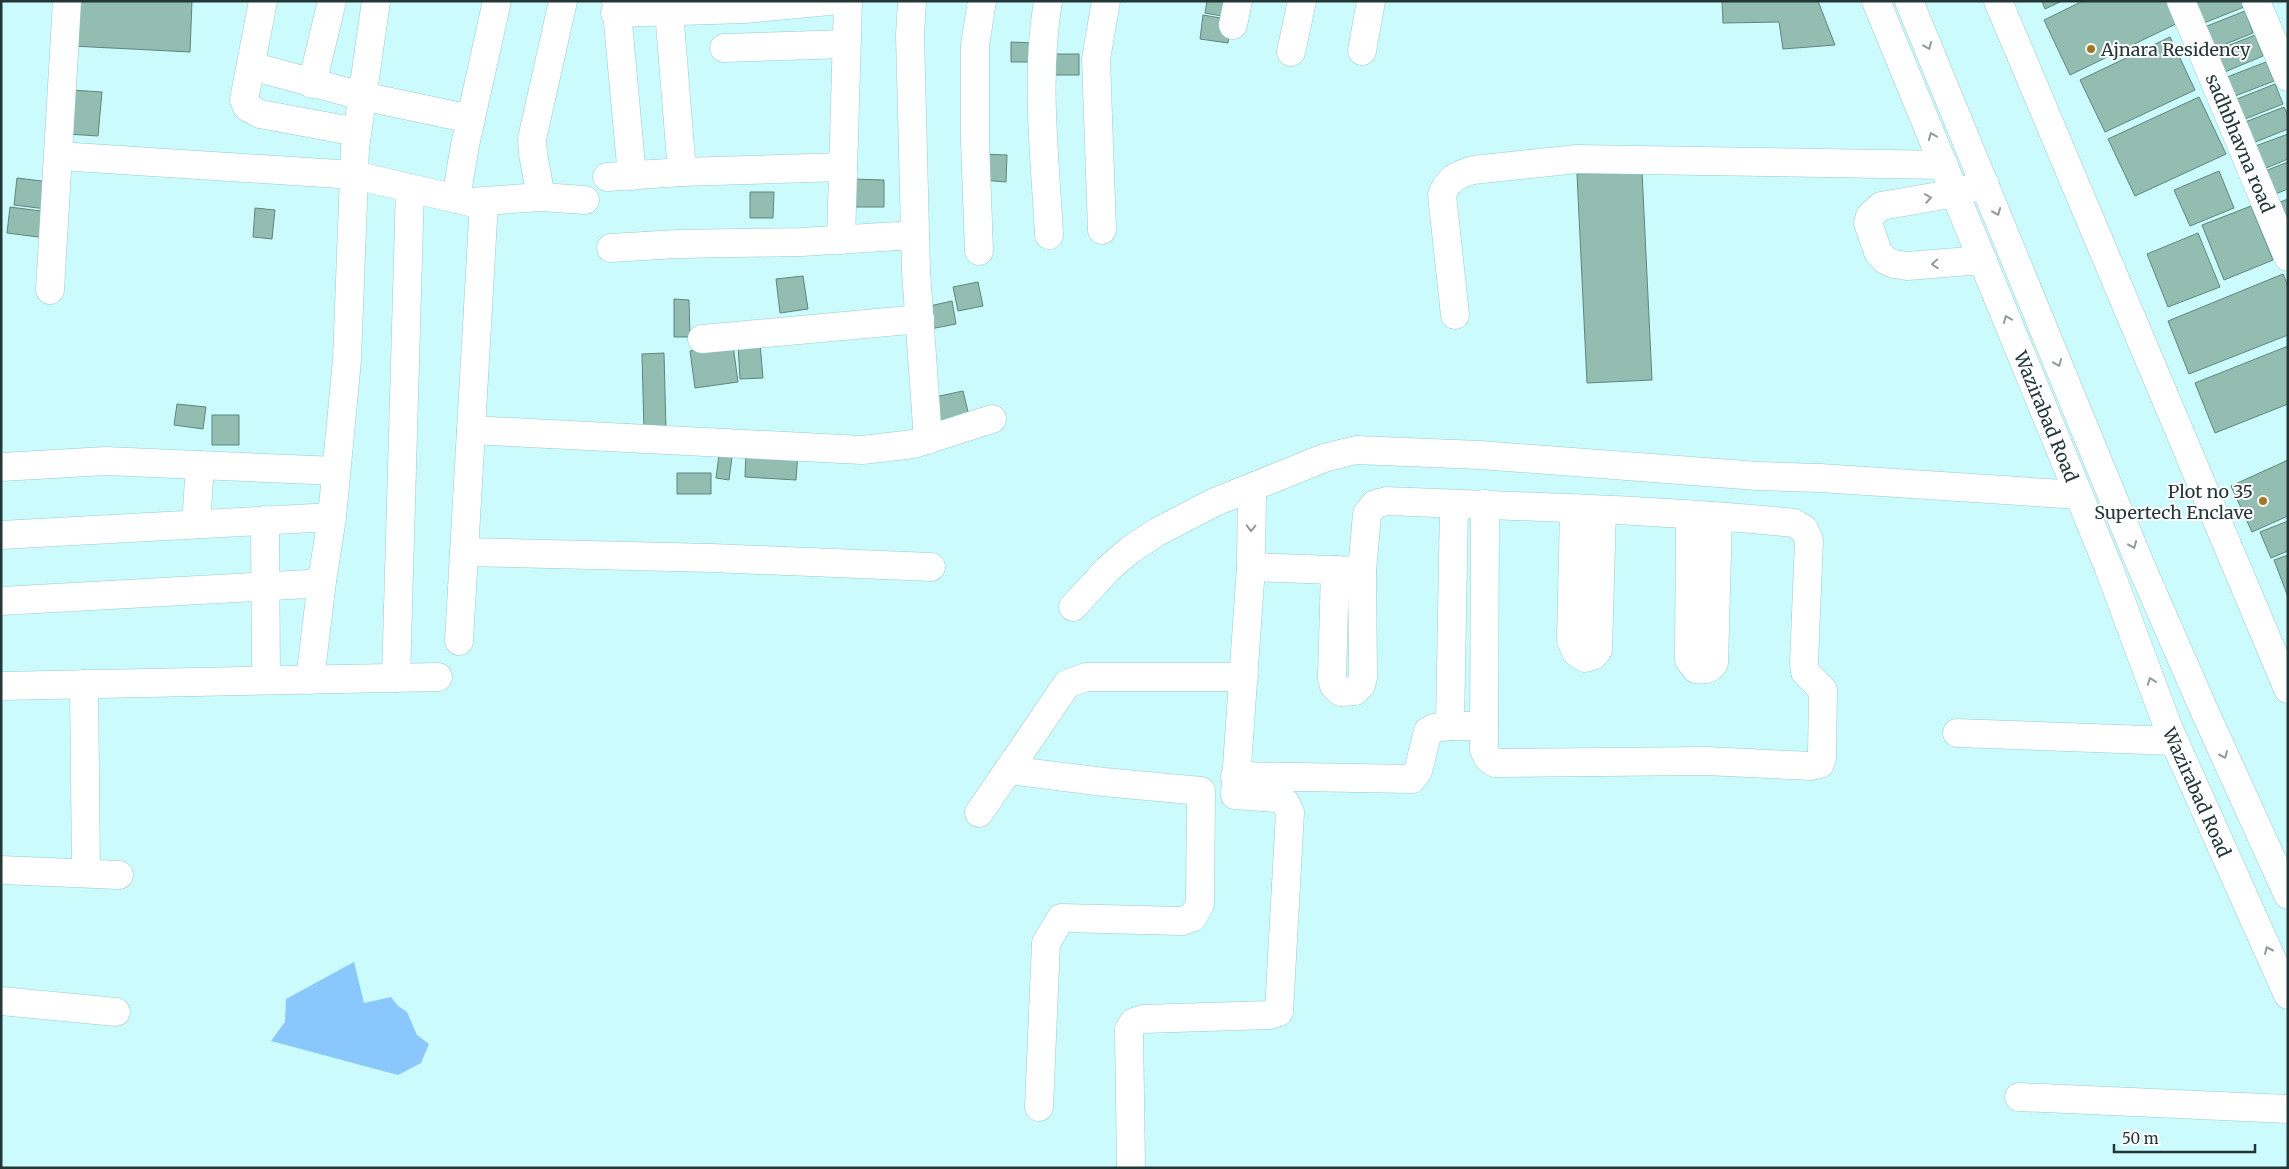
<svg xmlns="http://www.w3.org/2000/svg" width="2289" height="1169" font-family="Merriweather,serif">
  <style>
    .water { fill: #8ac7fd }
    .building { fill: #93bdb1; stroke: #5d867b }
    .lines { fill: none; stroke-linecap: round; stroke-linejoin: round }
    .minor-casing { stroke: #9ccacc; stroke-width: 29 }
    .highway-casing { stroke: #9ccacc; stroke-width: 29 }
    .minor { stroke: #fff; stroke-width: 28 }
    .highway { stroke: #fff; stroke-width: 28 }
    .oneway { stroke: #929b9b }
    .poi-dot { fill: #9f7725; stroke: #fff; stroke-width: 2 }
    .labels { text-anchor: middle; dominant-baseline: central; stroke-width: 4; stroke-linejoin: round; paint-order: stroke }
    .poi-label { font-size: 18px; fill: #243737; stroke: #fff; text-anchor: start }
    .street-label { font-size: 18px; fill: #243737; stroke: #fff }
  </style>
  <rect width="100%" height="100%" fill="#ccfbfd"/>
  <path class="water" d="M 354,962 L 364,1003 L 391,997 L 398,1006 L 407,1012 L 417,1035 L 429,1044 L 421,1063 L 398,1075 L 271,1041 L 285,1022 L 286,999 Z"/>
  <path class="building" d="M 75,1 L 192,1 L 190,52 L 72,46 Z
    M 1207,1 L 1236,1 L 1233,18 L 1205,13 Z
    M 1722,1 L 1818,1 L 1835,45 L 1783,49 L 1779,22 L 1723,23 Z
    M 2042,1 L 2062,1 L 2045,9 Z
    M 2083,1 L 2169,1 L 2180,22 L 2070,75 L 2044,20 Z
    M 2200,1 L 2242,1 L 2244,7 L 2199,25 L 2191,5 Z
    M 2245,11 L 2253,33 L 2211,50 L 2202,28 Z
    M 1203,15 L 1232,20 L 1228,43 L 1200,39 Z
    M 2255,35 L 2263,56 L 2220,74 L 2212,52 Z
    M 2170,37 L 2195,90 L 2105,132 L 2080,80 Z
    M 1011,42 L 1034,43 L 1034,62 L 1011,62 Z
    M 1044,54 L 1079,54 L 1079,75 L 1044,75 Z
    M 2266,62 L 2274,81 L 2230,98 L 2222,79 Z
    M 2275,84 L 2283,104 L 2240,121 L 2232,101 Z
    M 71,90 L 102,92 L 98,136 L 67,134 Z
    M 2199,97 L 2226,154 L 2135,196 L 2108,139 Z
    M 2284,107 L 2288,116 L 2288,129 L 2248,145 L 2240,124 Z
    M 2288,134 L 2288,159 L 2259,171 L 2250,148 Z
    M 982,154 L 1007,155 L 1006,182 L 981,180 Z
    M 2288,162 L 2288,189 L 2270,196 L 2260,173 Z
    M 1642,171 L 1652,380 L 1587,383 L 1577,174 Z
    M 2219,171 L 2234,208 L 2190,226 L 2174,190 Z
    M 17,178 L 50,182 L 46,209 L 14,205 Z
    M 851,179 L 884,180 L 884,207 L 851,207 Z
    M 750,192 L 774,192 L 773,218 L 750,218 Z
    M 2288,199 L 2288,222 L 2272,205 Z
    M 2251,206 L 2273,260 L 2224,280 L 2202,225 Z
    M 10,207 L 49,212 L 46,238 L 7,233 Z
    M 255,208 L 275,210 L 272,239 L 253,237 Z
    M 2198,233 L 2220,287 L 2168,307 L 2147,254 Z
    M 2283,274 L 2288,286 L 2288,335 L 2189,374 L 2168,321 Z
    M 803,276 L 808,309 L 780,313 L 776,279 Z
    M 978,282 L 983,306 L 958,311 L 953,287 Z
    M 674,299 L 689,300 L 690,337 L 674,337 Z
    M 952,301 L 956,324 L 930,329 L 925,307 Z
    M 760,343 L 763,378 L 740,379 L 738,345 Z
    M 733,345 L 738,382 L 695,388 L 690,351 Z
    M 2288,346 L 2288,404 L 2215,433 L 2195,383 Z
    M 664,353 L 666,430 L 644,431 L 642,354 Z
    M 963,391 L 969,416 L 941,421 L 935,397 Z
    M 177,404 L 206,407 L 203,429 L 174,425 Z
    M 212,415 L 239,415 L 239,445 L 212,445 Z
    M 720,447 L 733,449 L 729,480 L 716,478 Z
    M 746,449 L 798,452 L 796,480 L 745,477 Z
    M 2288,460 L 2288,516 L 2252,532 L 2231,486 Z
    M 677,473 L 711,473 L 711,494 L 677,494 Z
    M 2288,521 L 2288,551 L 2271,558 L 2260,532 Z
    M 2288,555 L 2288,597 L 2274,560 Z"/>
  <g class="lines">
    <g class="minor-casing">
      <g id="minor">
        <path d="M 263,1 L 244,100 L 247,107 L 260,114 L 357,132"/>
        <path d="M 616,1 L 632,176"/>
        <path d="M 912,1 L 910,35 L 916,271 L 928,440"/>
        <path d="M 1048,1 C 1035,78 1045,157 1049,235"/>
        <path d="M 1998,1 L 2288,689"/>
        <path id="s1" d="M 2181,1 L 2288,257"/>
        <path d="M 2256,1 L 2288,77"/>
        <path d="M 669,11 L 682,172"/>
        <path d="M 615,13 L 745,9 L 829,1"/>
        <path d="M 1233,25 L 1238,1"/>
        <path d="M 724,48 L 846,44"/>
        <path d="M 1362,51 L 1371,1"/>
        <path d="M 1291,52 L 1302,1"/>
        <path d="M 251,66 L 362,96 L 471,119"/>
        <path d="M 312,84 L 332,1"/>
        <path d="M 59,156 L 354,175 L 470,202 L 541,197 L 585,200"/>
        <path d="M 607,177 L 682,172 L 843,167"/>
        <path d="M 541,197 L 533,154 L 532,139 L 563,1"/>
        <path d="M 456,199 L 465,145 L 497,1"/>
        <path d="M 1102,230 L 1096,59 L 1106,1"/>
        <path d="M 841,240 L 848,1"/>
        <path d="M 611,248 L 677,244 L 801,242 L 915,235"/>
        <path d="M 979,251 L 975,141 L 975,45 L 982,1"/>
        <path d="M 1983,260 L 1907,266 L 1894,264 L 1885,260 L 1878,252 L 1868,223 L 1870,216 L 1881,206 L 1956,193 L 1985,184"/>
        <path d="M 50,290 L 67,1"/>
        <path d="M 1455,315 L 1442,195 C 1448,179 1457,175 1473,170 L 1577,159 L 1944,165"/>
        <path d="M 702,339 L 920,319"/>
        <path d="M 471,430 L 862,450 L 914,444 L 992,419"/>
        <path d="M 1,467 L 106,461 L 336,471"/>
        <path d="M 1454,504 L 1450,726 L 1484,726"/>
        <path d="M 1574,509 L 1571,640 L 1576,652 L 1585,658 L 1593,656 L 1598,650 L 1602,510"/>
        <path d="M 1690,515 L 1689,660 L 1696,669 C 1704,670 1709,670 1714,663 L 1718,517"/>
        <path d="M 265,520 L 266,680"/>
        <path d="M 196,524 L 200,465"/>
        <path d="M 1,535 L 332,517"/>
        <path d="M 464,552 L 712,558 L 931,567"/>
        <path d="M 1251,567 L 1362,571 L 1367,514 L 1375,504 L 1387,501 C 1522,507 1659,509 1794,523 L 1804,529 L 1809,540 L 1804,663 L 1805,672 L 1823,690 L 1822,758 L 1820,764 L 1812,766 L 1706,761 L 1495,763 L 1488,758 L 1484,750 L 1485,504"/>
        <path d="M 1335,570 L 1332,678 L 1334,686 L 1341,692 L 1355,691 L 1361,685 L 1363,677 L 1362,571"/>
        <path d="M 1,601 L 308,584 L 322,581 L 332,517 L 347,360 L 355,148 L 376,1"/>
        <path d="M 1073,607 L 1108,569 L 1130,550 L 1157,532 L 1215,502 L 1324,458 L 1356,450 L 1480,455 L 1758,476 L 1820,478 L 2079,495"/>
        <path d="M 459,641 L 484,202"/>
        <path d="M 396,678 L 410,188"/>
        <path d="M 310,680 L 322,581"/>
        <path d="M 84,684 L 86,873"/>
        <path d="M 1,686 L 438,677"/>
        <path d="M 1957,733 L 2174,741"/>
        <path d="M 1008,770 L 1104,782 L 1201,791 L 1200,904 L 1193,917 L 1182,921 L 1061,918 L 1046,943 L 1039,1107"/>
        <path d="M 1235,776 L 1412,779 L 1418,771 L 1428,731 L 1434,728 L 1450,726"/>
        <path d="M 979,813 L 1067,684 L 1086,677 L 1244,677"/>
        <path d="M 1,870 L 119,875"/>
        <path d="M 1,1001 L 116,1012"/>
        <path d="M 2019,1097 L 2288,1109"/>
        <path d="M 1131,1168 L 1129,1029 L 1134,1022 L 1143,1019 L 1269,1015 L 1279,1012 L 1290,812 L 1285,802 L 1277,798 L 1235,795 L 1251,567 L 1252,488"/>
      </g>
    </g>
    <g class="highway-casing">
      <g id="highway">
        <path id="s2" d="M 1876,1 L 2108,566 L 2168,727 L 2288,995"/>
        <path d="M 1909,1 L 2141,566 L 2204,710 L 2288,895"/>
      </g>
    </g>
    <use href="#minor" class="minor"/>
    <use href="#highway" class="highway"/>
  </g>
  <defs><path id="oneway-chevron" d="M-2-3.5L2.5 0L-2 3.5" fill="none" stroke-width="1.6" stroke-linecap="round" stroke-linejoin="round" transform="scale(1.25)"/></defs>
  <g class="oneway">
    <use href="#oneway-chevron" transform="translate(1928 46) rotate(67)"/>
    <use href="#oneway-chevron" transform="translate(1932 136) rotate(-112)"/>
    <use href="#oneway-chevron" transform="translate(1928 198) rotate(-9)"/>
    <use href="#oneway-chevron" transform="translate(1997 212) rotate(68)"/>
    <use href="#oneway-chevron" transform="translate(1935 264) rotate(176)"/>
    <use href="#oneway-chevron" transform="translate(2007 319) rotate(-112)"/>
    <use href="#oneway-chevron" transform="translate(2058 363) rotate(68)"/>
    <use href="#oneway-chevron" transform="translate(1251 528) rotate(91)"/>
    <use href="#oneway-chevron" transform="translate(2133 545) rotate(68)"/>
    <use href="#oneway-chevron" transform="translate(2151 681) rotate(-110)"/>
    <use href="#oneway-chevron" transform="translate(2224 755) rotate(66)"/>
    <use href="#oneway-chevron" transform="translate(2268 950) rotate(-114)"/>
  </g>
  <g class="poi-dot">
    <circle cx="2091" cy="49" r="5"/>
    <circle cx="2263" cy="501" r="5"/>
  </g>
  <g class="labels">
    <g class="poi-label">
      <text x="2101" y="49">Ajnara Residency</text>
      <text x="2253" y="491" text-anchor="end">Plot no 35<tspan x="2253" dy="21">Supertech Enclave</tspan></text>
    </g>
    <g class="street-label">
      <text stroke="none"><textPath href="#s1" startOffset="154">sadhbhavna road</textPath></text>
      <text stroke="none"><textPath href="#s2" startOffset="449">Wazirabad Road</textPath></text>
      <text stroke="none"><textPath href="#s2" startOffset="854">Wazirabad Road</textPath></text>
    </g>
  </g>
  <rect width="2289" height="1169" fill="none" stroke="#243737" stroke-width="5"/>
  <path d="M2114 1144v8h141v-8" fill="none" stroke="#243737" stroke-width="2.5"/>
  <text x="2122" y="1144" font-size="15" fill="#243737" stroke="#ffffff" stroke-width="4" paint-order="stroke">50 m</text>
</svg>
